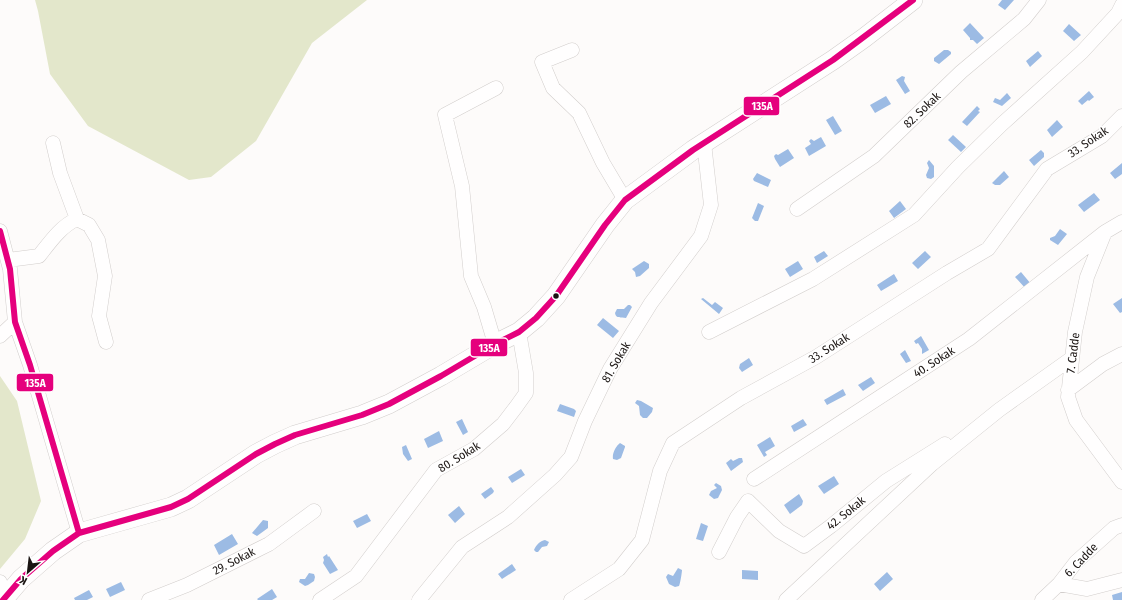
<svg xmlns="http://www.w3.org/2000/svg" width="1122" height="600" font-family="'Fira Sans Condensed',sans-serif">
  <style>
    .green { fill: #e3e7cb }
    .water { fill: #9cbbe4 }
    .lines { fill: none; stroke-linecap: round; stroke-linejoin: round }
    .street-casing { stroke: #d2cecc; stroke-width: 15 }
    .secondary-casing { stroke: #d2cecc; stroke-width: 20 }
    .street { stroke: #fffefe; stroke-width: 14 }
    .secondary { stroke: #fffefe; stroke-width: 19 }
    .bus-1-casing { stroke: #fff; stroke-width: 9 }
    .bus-1 { stroke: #e5007d; stroke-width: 6 }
    .bus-dot { fill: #1a1412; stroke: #fff; stroke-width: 1.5 }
    .labels { text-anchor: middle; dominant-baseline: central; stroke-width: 3; stroke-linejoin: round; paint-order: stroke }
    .street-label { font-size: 12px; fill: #1a1412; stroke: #fff }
    .line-badge { stroke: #fff; stroke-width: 1.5 }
    .badge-label { font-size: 11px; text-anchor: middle; font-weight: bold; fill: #fff }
  </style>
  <rect width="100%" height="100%" fill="#fdfbfa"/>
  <path class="green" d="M 35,0 L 367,0 L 312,43 L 256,141 L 211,177 L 189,180 L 88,126 L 50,74 L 38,11 Z
    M 0,376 L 17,401 L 41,501 L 25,539 L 0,569 Z"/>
  <path class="water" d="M 1002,0 L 1014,0 L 1005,10 L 998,5 Z
    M 970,23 L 984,38 L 977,44 L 973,40 L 970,40 L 970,38 L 963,30 Z
    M 1069,24 L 1081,35 L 1074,41 L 1063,31 Z
    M 944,50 L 948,50 L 951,52 L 951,54 L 939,64 L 934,61 L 934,58 Z
    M 1038,51 L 1042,56 L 1030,67 L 1026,61 Z
    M 902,76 L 905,77 L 904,81 L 910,91 L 905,94 L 896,80 Z
    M 1089,91 L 1094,97 L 1089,101 L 1088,100 L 1082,105 L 1078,101 Z
    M 1007,93 L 1011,98 L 1002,106 L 993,102 L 995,98 L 1000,100 Z
    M 886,96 L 891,104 L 875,113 L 870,105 Z
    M 977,106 L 980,109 L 978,111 L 980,112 L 967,126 L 962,122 Z
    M 833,116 L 842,131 L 835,135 L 826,120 Z
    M 1057,120 L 1063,127 L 1052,137 L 1047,130 Z
    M 953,135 L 966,147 L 961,152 L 948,140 Z
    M 821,137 L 826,146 L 809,156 L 805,148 L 811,144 L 809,141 L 811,139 L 814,141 Z
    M 788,149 L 794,158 L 780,167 L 775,159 L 774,156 L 776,154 L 778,155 Z
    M 1041,150 L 1044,153 L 1044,157 L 1034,166 L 1029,160 Z
    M 929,160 L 934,166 L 934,177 L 931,179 L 927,178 L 926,175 L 929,168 L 927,163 Z
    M 1122,163 L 1122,174 L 1115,179 L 1110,173 Z
    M 1004,171 L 1009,177 L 1000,185 L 995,185 L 992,183 Z
    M 757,173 L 771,180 L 768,187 L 754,181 L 753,179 Z
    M 1094,193 L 1100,200 L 1084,212 L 1078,205 Z
    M 900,201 L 906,209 L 894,218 L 889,211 Z
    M 758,203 L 764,206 L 758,221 L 755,221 L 752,218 Z
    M 1060,229 L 1067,234 L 1058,245 L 1050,240 L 1050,238 L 1055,236 Z
    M 824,251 L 828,256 L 817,263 L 814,257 Z
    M 925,251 L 931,257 L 918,269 L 912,263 Z
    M 644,261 L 649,264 L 649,268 L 640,276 L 636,277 L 635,272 L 632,269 Z
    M 798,261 L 803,269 L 790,277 L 785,269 Z
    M 1021,272 L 1031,284 L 1026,289 L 1015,277 Z
    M 894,274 L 898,281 L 881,291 L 877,285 Z
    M 703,298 L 712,305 L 715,302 L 723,308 L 719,314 L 701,299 Z
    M 1122,298 L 1122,312 L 1120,313 L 1113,304 Z
    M 628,305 L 630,305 L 632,307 L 626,318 C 621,317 616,319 615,313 L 617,309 L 624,309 Z
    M 603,318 L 619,331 L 613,338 L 597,325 Z
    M 921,336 L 929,350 L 922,354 L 922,349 L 918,343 L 916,344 L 914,341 Z
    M 905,350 L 911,361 L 906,363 L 900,354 Z
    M 749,358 L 753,365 L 742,372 L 739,368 L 740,364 Z
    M 871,377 L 875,383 L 863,391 L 858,385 Z
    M 843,389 L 846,395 L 827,405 L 824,400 Z
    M 637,400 L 641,401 L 653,408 L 652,412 L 647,418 L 643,418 L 640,415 L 639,406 L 635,403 Z
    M 560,404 L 574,409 L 576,411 L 574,417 L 557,411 Z
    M 462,419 L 468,432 L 463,435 L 456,422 Z
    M 803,419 L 807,425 L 794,432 L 791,426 Z
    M 439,431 L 443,441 L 428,448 L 424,439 Z
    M 770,437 L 775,446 L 765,452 L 767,455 L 764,457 L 757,445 Z
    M 620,443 L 625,446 L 625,447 L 621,458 L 617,460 L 613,459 C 612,453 616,446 620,443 Z
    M 406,445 L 412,459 L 408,461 L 403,454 L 402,447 Z
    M 739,458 L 742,458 L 743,462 L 731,471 L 726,463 L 731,459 L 733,461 Z
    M 521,469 L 525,475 L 512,483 L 508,477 Z
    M 834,476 L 839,484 L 824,494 L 818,486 Z
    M 716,483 L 721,486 L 722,490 L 718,498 L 714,499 L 709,495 L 711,491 L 717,488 L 714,485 Z
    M 491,487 L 494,491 L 493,493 L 485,499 L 481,494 Z
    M 799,494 L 803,501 L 802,505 L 790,514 L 784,505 Z
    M 459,506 L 465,514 L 455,523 L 448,515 Z
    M 367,514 L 371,521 L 357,528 L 353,521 Z
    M 263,520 L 268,521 L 268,528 L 257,536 L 252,533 Z
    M 701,523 L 708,526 L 703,541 L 696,539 Z
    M 232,534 L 238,544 L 219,555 L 214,545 Z
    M 545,540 L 549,542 L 547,546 L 542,547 L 538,552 L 536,552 L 534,550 C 536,545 540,541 545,540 Z
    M 327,554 L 328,557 L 329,556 L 338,570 L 330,574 L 323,563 L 324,560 L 323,557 Z
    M 512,564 L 516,570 L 502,579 L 498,574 Z
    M 678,568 L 682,570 C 682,572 680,585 679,586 L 675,587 L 669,584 L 666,577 L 668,574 L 673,576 Z
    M 742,570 L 758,571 L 758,580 L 742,579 Z
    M 887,572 L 893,579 L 880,591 L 874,584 Z
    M 309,573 L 314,574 L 315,577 L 314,581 L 308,585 L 305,586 L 299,582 L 300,579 L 305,579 Z
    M 121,582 L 125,590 L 110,597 L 106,589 Z
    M 272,589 L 277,597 L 272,600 L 258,600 L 257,599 Z
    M 89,590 L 93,597 L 87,600 L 75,600 L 74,598 Z
    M 1122,592 L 1122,600 L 1113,600 L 1112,595 Z"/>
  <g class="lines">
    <g class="street-casing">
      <path id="street" d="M 572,50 L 542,62 L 553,88 L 579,113 L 603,163 L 625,200
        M 53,143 L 60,173 L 77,219
        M 797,209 L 874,156 L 961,72 L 1024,19 L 1039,0
        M 1122,222 L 1105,232 L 1087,277 L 1075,332 L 1068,397 L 1076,420 L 1122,482
        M 0,231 L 10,269 L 15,322 L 30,365 L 79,533
        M 8,260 L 39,256 C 50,242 61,226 77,219 L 89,225 L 98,240 L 105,276 L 99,316 L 106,342
        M 709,332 L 813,279 L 914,215 L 958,167 L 1002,124 L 1082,52 L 1118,13 L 1122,5
        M 0,336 L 15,322
        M 495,344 L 484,307 L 471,276 L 462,186 L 445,115 L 496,88
        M 1068,390 L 1103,364 L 1122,354
        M 754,479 L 969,339 L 1105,232
        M 719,552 L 737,517 L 748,501 L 779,531 L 804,546 L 831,526 L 886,481 L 945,444
        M 0,582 L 5,597
        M 1059,584 L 1087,589 L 1122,580
        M 149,600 L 187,585 L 269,544 L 314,511
        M 320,600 L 356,576 L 436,470 L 474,449 L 503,424 L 516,407 L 526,393 L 526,373 L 519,332
        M 419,600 L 462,547 L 508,517 L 555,475 L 571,457 L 585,421 L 610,369 L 651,303 L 701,236 L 711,205 L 704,143
        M 571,600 L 619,569 L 642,540 L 660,471 L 673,443 L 741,398 L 816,357 L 947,273 L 988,249 L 1047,169 L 1102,136 L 1122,116
        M 786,600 L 932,464 L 999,410 L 1072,358
        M 1042,600 L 1059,584 L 1076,562 L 1114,528 L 1122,525"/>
    </g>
    <g class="secondary-casing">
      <path id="secondary" d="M 3,600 L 21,579 L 53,551 L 79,533 L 171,507 L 188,499 L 256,454 L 275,444 L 295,435 L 362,415 L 389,404 L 441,376 L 495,344 L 519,332 L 536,318 L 556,296 L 605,225 L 625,200 L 693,150 L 833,60 L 864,38 L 913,0"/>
    </g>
    <use href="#street" class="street"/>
    <use href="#secondary" class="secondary"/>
    <g class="bus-1-casing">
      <path id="bus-1" d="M 0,231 L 10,269 L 15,322 L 30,365 L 79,533
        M 3,600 L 21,579 L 53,551 L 79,533 L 171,507 L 188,499 L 256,454 L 275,444 L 295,435 L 362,415 L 389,404 L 441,376 L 495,344 L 519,332 L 536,318 L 556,296 L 605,225 L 625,200 L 693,150 L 833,60 L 913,0"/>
    </g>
    <use href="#bus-1" class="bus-1"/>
  </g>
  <circle class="bus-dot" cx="556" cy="296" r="3.5"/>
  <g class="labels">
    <g class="street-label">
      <text transform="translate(922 110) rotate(-44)">82. Sokak</text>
      <text transform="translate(1088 142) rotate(-34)">33. Sokak</text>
      <text transform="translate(829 348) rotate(-32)">33. Sokak</text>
      <text transform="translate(1073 353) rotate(-83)">7. Cadde</text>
      <text transform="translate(616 362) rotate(-60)">81. Sokak</text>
      <text transform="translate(934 362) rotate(-33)">40. Sokak</text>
      <text transform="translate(459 457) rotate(-32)">80. Sokak</text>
      <text transform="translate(846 513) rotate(-39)">42. Sokak</text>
      <text transform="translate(1081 560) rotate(-46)">6. Cadde</text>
      <text transform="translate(234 561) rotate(-27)">29. Sokak</text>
    </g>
  </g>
  <g class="line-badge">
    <rect x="743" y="96" width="37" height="20" rx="4" fill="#e5007d"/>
    <rect x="470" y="338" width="38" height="19" rx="4" fill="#e5007d"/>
    <rect x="16" y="373" width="38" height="19" rx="4" fill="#e5007d"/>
  </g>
  <g class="badge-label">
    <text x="762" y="110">135A</text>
    <text x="489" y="352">135A</text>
    <text x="35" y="387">135A</text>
  </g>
  <g transform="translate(28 572) rotate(208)" stroke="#ffffff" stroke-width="3" paint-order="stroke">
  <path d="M0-3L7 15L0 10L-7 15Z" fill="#1a1412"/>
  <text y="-6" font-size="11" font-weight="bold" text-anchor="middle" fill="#1a1412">K</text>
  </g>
</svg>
